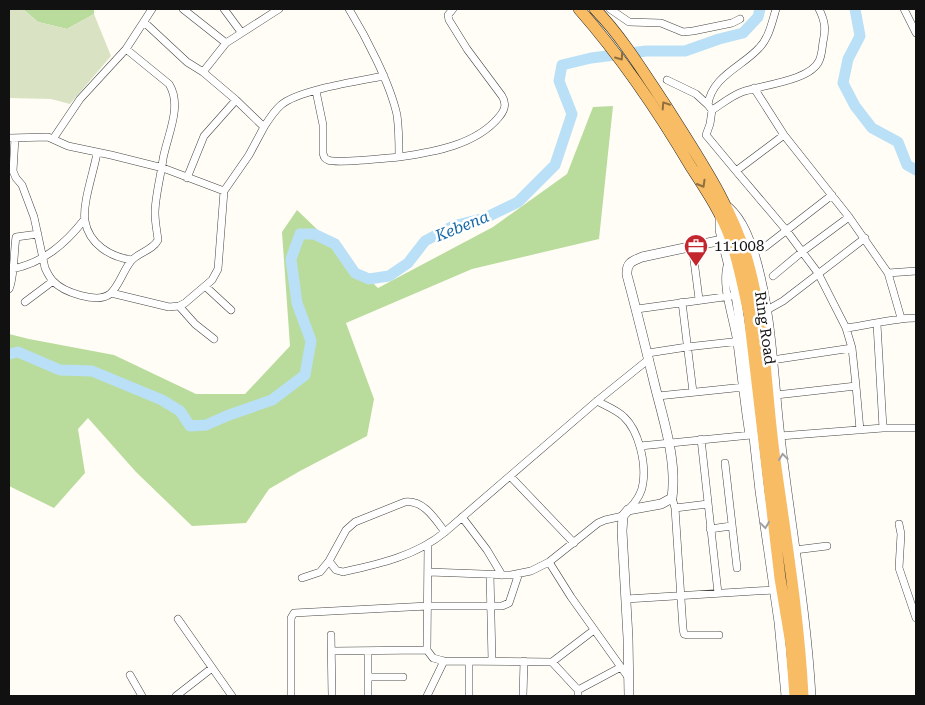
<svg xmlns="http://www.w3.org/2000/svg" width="925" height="705" font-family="'Roboto Serif',serif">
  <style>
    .forest { fill: #b9dc9c }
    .cemetery { fill: #d9e3c4 }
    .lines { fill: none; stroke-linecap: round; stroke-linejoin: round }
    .river { stroke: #b9e0f7; stroke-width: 11 }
    .minor-casing { stroke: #444; stroke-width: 8 }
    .tertiary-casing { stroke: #444; stroke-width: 10 }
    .trunk-casing { stroke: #222; stroke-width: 12 }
    .minor { stroke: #fff; stroke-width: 7 }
    .tertiary { stroke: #fff; stroke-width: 9 }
    .trunk { stroke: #f7bc64; stroke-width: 11 }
    .oneway { stroke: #906f3f }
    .oneway2 { stroke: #a0a0a0 }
    .labels { text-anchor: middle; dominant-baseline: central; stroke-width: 5; stroke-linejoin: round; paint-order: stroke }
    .poi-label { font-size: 15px; fill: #111; stroke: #fff; text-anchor: start }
    .street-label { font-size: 15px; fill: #111; stroke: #fff }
    .water-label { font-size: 16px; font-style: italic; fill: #1768a6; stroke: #fff }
  </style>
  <rect width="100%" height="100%" fill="#fffdf5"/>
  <path class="forest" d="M 23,9 L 94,9 L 94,14 L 67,29 L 38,22 Z
    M 613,106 L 599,239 L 472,269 L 346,323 L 374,399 L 367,436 L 300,471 L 269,489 L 246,523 L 192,526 L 136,472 L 88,418 L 78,429 L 85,473 L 54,508 L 9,486 L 9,334 L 29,339 L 114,355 L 196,394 L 245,394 L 290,346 L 282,232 L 297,210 L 378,288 L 493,227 L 567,174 L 593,107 Z"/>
  <path class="cemetery" d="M 9,9 L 23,9 L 38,22 L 67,29 L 94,14 L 111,56 L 70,104 L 51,99 L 9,98 Z"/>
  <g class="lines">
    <path class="river" d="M 855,9 L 860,36 L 848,59 L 843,83 L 855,106 L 872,128 L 898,142 L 907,165 L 916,170
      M 9,354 L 18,352 L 60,370 L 92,371 L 162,400 L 180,411 L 190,426 L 206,425 L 229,415 L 272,400 L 305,375 L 311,341 L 297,303 L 291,259 L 300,234 L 314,234 L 335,244 L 355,273 L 369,279 L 389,276 L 408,263 L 425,241 L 453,226 L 485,218 L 518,202 L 555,165 L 572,114 L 559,81 L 562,65 L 591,58 L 646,51 L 685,51 L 719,39 L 743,33 L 758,17 L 760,9"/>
    <g class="minor-casing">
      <path id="minor" d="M 183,9 L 226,43
        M 224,9 L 241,32
        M 349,9 C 366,37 390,83 397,115 C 399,129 399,143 399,157 C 434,152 476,145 499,117 C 505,110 507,104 502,96 L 467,49 L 449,20 L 448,15 L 453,9
        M 610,9 L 629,22 L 661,23 L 683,32 L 693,31 L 732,23 L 740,19
        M 904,9 L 916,33
        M 144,22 L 187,62 L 203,72
        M 667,80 L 696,94 L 708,105
        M 754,88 L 784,135 L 849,217 L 888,273 L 901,318
        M 316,91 L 323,125 L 323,153 C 324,157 324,158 328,160 C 337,164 386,158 399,157
        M 712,110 C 722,104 731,96 742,92 C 761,85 810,81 819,61 C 822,55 822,48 823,42 C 826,29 825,21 819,9
        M 264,127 C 269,119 274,111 281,105 C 298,90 359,81 384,76
        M 9,138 L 48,137 L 68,146 L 111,155 L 163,168 L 224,191 L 249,155 L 264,127 L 236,100 L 203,72 L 226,43 L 279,9
        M 15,138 L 13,171 L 16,178 L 22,185 L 34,217 L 45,268 C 47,272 49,277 53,281 C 63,292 97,304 110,294 C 119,286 123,271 131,261 C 139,252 152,251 158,240 C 157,231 155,222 155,213 C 155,197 161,175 163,159 C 167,136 183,106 169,84 L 126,49
        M 53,139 L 80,99 L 126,49 L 152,9
        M 97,153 C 94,171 82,204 85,221 C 89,244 110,257 132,260
        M 736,171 L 706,135 L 710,124 L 712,110 L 708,105 C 711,77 743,66 759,48 C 769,38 772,22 776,9
        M 187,178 L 204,136 L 236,100
        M 692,245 L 699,299
        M 765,247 L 832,195
        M 728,263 C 720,285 734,320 737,343 C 741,373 744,404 749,435
        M 12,269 C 43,263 65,244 84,220
        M 888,273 L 916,271
        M 773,276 L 803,251 L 849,217
        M 205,286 L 231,310
        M 9,289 C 14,281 14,249 16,237 L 38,234
        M 111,293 L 169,307 L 179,306 L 185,303 L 212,280 L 218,269 L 224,191
        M 25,302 L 53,281
        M 682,302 L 693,392
        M 179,306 L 195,324 L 214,339
        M 637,309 L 731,296
        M 767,310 L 783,301 L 865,238
        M 877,324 L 883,428
        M 846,328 C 869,325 894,318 916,318
        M 648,353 L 687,347 L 741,341
        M 772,360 L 852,348
        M 856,386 L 860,430
        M 776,395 L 856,386 L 852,348 L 846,328 L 818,273 L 786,230 L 736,171 L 784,135
        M 658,396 L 744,387
        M 597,401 C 606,406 617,410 624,417 C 639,431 646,463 643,483 C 642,494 635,503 628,510
        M 780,436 L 883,428 L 916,428
        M 701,439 L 718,593
        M 640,446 L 751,435
        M 725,463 L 737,568
        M 510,476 L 574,543
        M 672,498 L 675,508 L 683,629 L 684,634 L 688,635 L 719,635
        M 675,508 L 708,504
        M 462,517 L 487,550 L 502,575
        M 899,524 L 901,534 L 899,568 L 916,618
        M 710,529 L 731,526
        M 795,550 L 827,546
        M 329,561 L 336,570 L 343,572 C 379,564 416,556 445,532 L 597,401 L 649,359
        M 549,562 L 571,597 L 628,677
        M 429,572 L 511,575 L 531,571 L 549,562 L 598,523 L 605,520 L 623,516
        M 490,574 L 492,661
        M 302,578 L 320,572 L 329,561 L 346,530 L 355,522 L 405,502 C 424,500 435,519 445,532
        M 626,599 L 774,590
        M 178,619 L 232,696
        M 331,635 L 332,696
        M 427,650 L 433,658 L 444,661 L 552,662 L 594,630
        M 332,651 L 427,650 L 428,544
        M 368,651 L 368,696
        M 469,661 L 469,696
        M 552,662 L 578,690 L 578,696
        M 130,675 L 142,696
        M 368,677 L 403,677
        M 578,690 L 621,667
        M 176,696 L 212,668
        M 291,696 L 291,618 L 294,613 L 428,606 L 502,606 L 509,603 L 519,573
        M 427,696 L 444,661
        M 523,696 L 524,661"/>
    </g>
    <g class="tertiary-casing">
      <path id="tertiary" d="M 729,208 C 743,221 749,239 755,257 C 772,315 773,377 780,437 C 790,523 806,609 811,696
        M 720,217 L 720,230 L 736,295 L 744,348 L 760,491 L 779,622 L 786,696
        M 629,696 L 628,638 L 622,531 L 623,516 L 628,510 L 661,504 L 672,498 C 677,461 664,422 655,386 C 646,349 637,312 627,275 C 626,263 632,261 642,257 L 722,240"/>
    </g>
    <g class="trunk-casing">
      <path id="trunk" d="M 579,9 C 622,58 658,111 691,167 C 706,190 722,214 731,240 C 739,264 744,290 749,314 L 780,578 L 791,644 L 795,696
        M 595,9 C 623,38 644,73 666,106 C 698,157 735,210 750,270 C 766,332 766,397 775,460 C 786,539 799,617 803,696"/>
    </g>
    <use href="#minor" class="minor"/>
    <use href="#tertiary" class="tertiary"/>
    <use href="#trunk" class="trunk"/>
  </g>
  <defs><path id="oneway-chevron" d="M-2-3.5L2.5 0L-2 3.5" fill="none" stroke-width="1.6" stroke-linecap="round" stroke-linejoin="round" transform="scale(1.25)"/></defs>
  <g class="oneway">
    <use href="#oneway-chevron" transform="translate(620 57) rotate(54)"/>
    <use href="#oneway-chevron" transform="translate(665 105) rotate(-123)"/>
    <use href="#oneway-chevron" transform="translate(702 184) rotate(60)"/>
  </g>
  <g class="oneway2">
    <use href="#oneway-chevron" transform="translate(783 457) rotate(-97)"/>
    <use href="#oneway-chevron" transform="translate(765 525) rotate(82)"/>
  </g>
  <defs>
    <g id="office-pin" transform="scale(1.25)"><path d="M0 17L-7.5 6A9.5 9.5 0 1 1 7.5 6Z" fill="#c4262e" stroke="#fff"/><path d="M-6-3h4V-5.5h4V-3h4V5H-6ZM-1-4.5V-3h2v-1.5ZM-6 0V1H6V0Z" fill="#fff"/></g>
  </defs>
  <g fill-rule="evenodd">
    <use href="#office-pin" x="696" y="246"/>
  </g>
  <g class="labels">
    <g class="poi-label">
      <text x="714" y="246">111008</text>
    </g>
    <g class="street-label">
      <text transform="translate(765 328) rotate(82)">Ring Road</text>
    </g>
    <g class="water-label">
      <text transform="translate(462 226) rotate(-22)">Kebena</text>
    </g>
  </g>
  <rect width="925" height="705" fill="none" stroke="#111111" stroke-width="20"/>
</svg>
